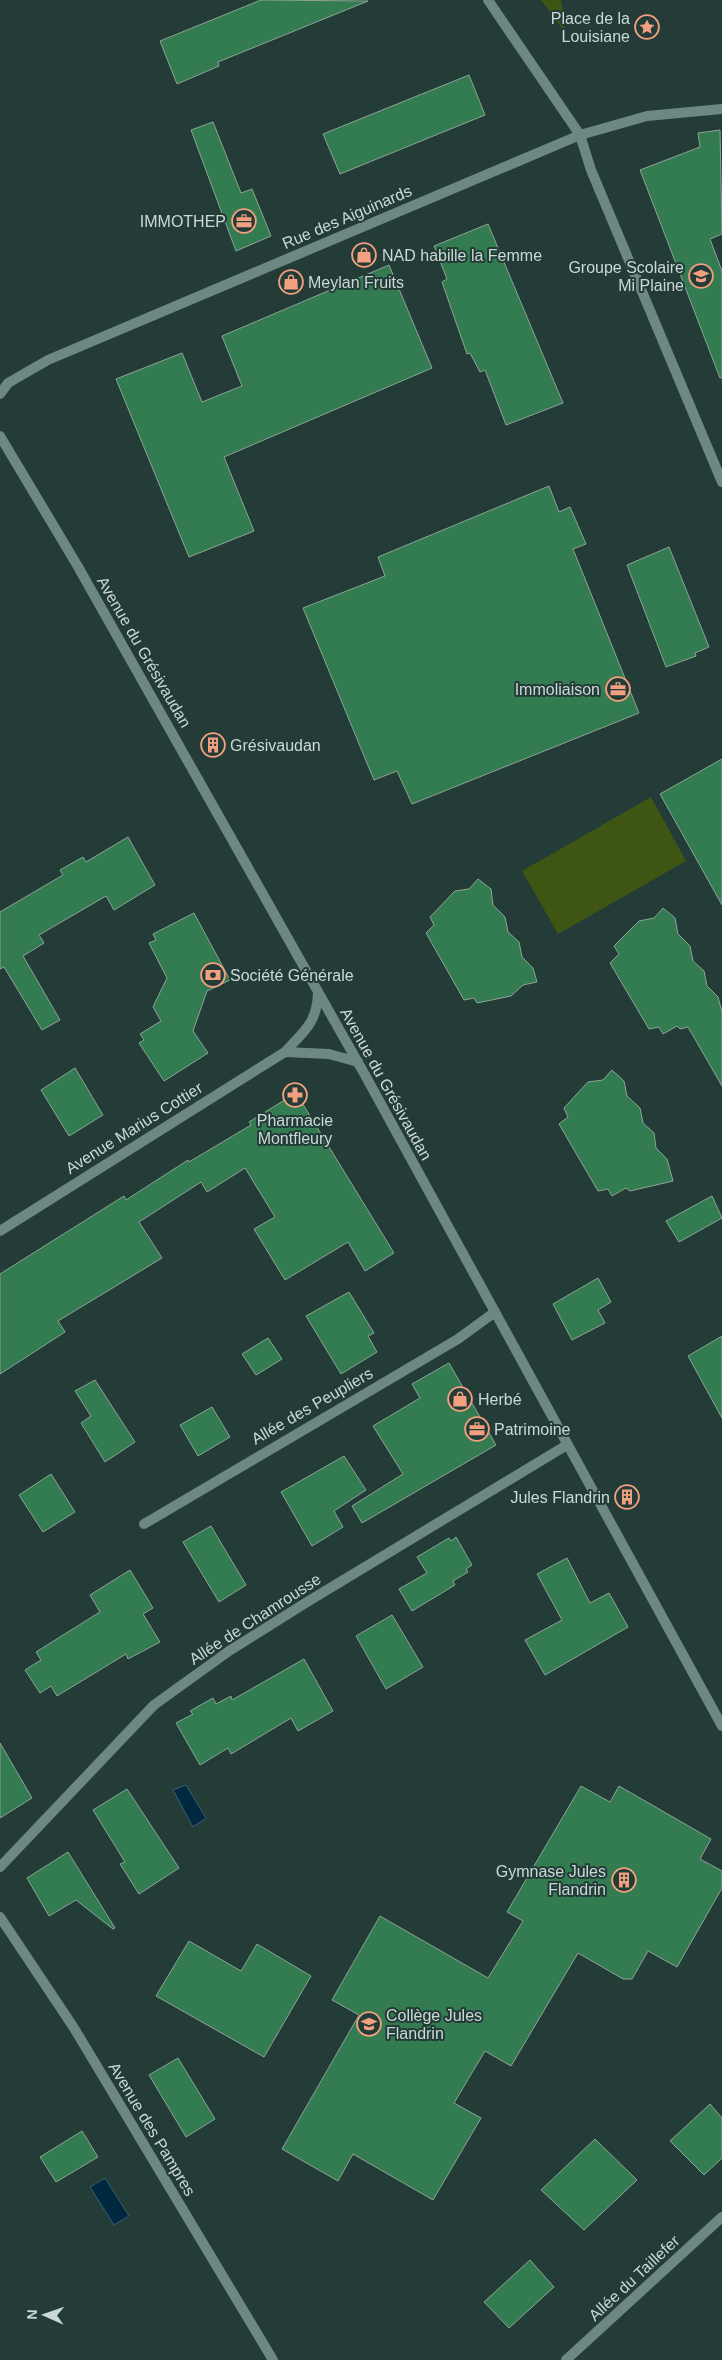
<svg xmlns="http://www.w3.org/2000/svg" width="722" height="2360" font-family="Helvetica,sans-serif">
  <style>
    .grass { fill: #3e5513 }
    .water { fill: #00293f; stroke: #3d5e6c }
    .building { fill: #337b51; stroke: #8fa496 }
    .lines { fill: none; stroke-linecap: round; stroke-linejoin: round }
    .minor { stroke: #6d8884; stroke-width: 10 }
    .tertiary { stroke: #6d8884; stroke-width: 10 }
    .labels { text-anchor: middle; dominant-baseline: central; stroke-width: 4; stroke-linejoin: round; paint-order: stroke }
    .poi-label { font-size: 16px; fill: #cbd9d6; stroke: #233c38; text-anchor: start }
    .street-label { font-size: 16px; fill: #cbd9d6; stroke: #233c38 }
  </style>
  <rect width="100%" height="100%" fill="#233c38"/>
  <path class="grass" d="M 541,0 L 561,0 L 566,34 Z
    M 651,797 L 686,861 L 558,934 L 522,871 Z"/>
  <path class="water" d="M 186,1785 L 206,1818 L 193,1827 L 173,1790 Z
    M 105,2178 L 129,2216 L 114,2225 L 90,2187 Z"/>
  <path class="building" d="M 261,0 L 368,1 L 218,62 L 219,66 L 177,84 L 160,41 Z
    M 469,75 L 485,115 L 340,174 L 323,134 Z
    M 213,122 L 241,193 L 252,189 L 271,236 L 236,251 L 191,130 Z
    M 720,130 L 722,234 L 710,239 L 722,271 L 722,378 L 720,378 L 640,170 L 700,147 L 698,133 Z
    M 488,224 L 563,403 L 506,425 L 485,370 L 480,372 L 470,353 L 467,354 L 442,282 L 447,279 L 434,246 Z
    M 389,265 L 432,368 L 224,457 L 254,531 L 189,557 L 116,379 L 182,353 L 202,402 L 242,386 L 222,336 Z
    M 549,486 L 559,512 L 570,507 L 586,544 L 573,549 L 639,713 L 412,804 L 397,771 L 374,780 L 303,608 L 385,576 L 378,557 Z
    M 669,547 L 709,647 L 695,653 L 696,656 L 666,667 L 627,565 Z
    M 722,759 L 722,905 L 660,794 Z
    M 128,837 L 155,885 L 114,910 L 106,896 L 39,935 L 44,943 L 23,956 L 60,1020 L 42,1030 L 4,967 L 0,969 L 0,912 L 63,875 L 60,870 L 83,857 L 86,862 Z
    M 478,879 L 491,889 L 493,905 L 505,917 L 508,932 L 519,942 L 522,957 L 533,968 L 537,982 L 523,985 L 511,996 L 477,1003 L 474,998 L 464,1000 L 426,933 L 434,925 L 430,917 L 455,891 L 469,889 Z
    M 663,908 L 675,918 L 678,934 L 690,946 L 693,961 L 704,971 L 707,986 L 718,997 L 722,1012 L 722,1086 L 688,1027 L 680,1029 L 677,1026 L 663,1034 L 659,1027 L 649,1029 L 610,963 L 619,954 L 614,946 L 639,921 L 654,918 Z
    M 194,913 L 230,980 L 207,991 L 193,1031 L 208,1053 L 164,1081 L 139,1043 L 144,1040 L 140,1034 L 161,1021 L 153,1007 L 167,978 L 149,943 L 156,940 L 153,934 Z
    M 75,1068 L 103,1115 L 69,1136 L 41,1090 Z
    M 612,1070 L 624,1081 L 627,1096 L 640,1108 L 643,1123 L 654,1133 L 656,1148 L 667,1159 L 673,1181 L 630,1191 L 626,1188 L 612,1196 L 608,1189 L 598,1191 L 559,1124 L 568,1117 L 564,1108 L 588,1082 L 603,1080 Z
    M 296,1093 L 394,1253 L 365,1271 L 348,1242 L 285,1280 L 254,1229 L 275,1217 L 245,1168 L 207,1192 L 201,1182 L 139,1222 L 162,1258 L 58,1321 L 65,1332 L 0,1374 L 0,1274 L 124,1196 L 126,1200 L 188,1160 L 189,1162 L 251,1125 L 249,1122 Z
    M 712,1196 L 722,1218 L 679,1242 L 666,1221 Z
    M 598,1278 L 611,1302 L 598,1310 L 605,1323 L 572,1340 L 553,1304 Z
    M 349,1292 L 374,1333 L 368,1336 L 377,1352 L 341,1374 L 306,1316 Z
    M 722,1336 L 722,1418 L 688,1356 Z
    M 268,1338 L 282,1359 L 256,1375 L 242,1354 Z
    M 449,1363 L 496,1445 L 362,1523 L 352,1506 L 403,1474 L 373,1426 L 420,1398 L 412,1384 Z
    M 95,1380 L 135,1442 L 105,1462 L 81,1423 L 91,1416 L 75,1391 Z
    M 212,1407 L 230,1437 L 198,1456 L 180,1425 Z
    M 344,1456 L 366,1490 L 334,1511 L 343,1527 L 312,1546 L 281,1492 Z
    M 51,1474 L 75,1512 L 43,1532 L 19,1495 Z
    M 211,1526 L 246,1585 L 219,1602 L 183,1542 Z
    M 456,1537 L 472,1565 L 466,1569 L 468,1572 L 453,1581 L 455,1585 L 412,1611 L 399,1589 L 427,1573 L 417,1557 L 449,1538 L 451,1541 Z
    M 567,1558 L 590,1603 L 609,1593 L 628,1627 L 545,1675 L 525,1640 L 562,1620 L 537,1574 Z
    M 130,1570 L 153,1608 L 143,1614 L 160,1642 L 128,1659 L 126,1654 L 57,1696 L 51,1686 L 40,1693 L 25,1670 L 41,1660 L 36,1652 L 100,1612 L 90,1595 Z
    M 392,1615 L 423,1667 L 386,1689 L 356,1636 Z
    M 304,1659 L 333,1711 L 298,1731 L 291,1718 L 231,1754 L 228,1748 L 200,1765 L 176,1723 L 193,1714 L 190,1711 L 213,1698 L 216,1704 L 231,1696 L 232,1700 Z
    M 0,1743 L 32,1798 L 0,1818 Z
    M 581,1786 L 610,1802 L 619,1786 L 711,1839 L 700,1859 L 722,1871 L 722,1888 L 677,1967 L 648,1951 L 632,1979 L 623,1979 L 578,1953 L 511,2066 L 485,2051 L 454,2103 L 481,2118 L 433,2200 L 353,2154 L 338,2181 L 282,2149 L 359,2015 L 332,2000 L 380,1916 L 488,1978 L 523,1921 L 507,1912 Z
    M 127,1789 L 179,1868 L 139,1894 L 120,1864 L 125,1862 L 93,1810 Z
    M 68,1852 L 115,1928 L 113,1929 L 76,1900 L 49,1916 L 27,1878 Z
    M 189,1941 L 241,1971 L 257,1944 L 311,1976 L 264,2057 L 156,1996 Z
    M 178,2058 L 215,2119 L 186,2137 L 149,2075 Z
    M 710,2104 L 722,2118 L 722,2158 L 704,2175 L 670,2141 Z
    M 82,2131 L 98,2157 L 56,2182 L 40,2157 Z
    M 595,2139 L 637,2180 L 584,2230 L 541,2190 Z
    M 530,2260 L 554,2287 L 509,2328 L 484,2302 Z"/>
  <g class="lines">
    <path class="minor" d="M 488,0 L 580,135 L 591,170 L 722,482
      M 285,1052 L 329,1054 L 358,1062
      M 0,1231 L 285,1052 C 304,1031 317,1023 318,993
      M 144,1524 L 458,1339 L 495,1312
      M 0,1867 L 154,1705 L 229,1651 L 307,1602 L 567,1445
      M 0,1917 L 74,2028 L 273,2360
      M 566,2360 L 722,2217"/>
    <path class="tertiary" d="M 0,394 L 8,383 L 48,360 L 580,135 L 647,116 L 722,109
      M 0,436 L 77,565 L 365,1075 L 722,1726"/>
  </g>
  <defs>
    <g id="sight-ring" transform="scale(1.25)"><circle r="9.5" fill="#233c38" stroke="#f2a07f" stroke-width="1.5"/><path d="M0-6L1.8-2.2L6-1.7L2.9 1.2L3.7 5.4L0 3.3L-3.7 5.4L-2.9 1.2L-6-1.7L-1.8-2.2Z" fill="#f2a07f"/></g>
    <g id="office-ring" transform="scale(1.25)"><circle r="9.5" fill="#233c38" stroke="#f2a07f" stroke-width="1.5"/><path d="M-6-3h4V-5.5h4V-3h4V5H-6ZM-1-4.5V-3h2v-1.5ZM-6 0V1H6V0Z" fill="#f2a07f"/></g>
    <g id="shop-ring" transform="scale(1.25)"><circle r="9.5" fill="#233c38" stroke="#f2a07f" stroke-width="1.5"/><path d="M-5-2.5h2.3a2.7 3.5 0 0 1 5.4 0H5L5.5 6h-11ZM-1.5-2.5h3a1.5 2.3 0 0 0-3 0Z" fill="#f2a07f"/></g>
    <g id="school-ring" transform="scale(1.25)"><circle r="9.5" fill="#233c38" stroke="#f2a07f" stroke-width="1.5"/><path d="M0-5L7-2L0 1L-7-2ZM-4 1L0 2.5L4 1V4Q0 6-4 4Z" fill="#f2a07f"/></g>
    <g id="building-ring" transform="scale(1.25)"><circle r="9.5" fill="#233c38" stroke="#f2a07f" stroke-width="1.5"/><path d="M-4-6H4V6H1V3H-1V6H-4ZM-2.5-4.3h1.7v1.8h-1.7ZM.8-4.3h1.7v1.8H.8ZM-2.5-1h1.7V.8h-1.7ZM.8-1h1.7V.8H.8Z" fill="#f2a07f"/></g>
    <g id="bank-ring" transform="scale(1.25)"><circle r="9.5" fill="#233c38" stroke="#f2a07f" stroke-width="1.5"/><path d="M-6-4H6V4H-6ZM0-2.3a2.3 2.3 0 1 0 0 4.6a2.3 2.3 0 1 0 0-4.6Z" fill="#f2a07f"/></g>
    <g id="pharmacy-ring" transform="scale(1.25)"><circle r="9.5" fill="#233c38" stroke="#f2a07f" stroke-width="1.5"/><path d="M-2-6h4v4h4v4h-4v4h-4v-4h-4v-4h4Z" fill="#f2a07f"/></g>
  </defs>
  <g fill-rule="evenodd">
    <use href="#sight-ring" x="647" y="27"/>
    <use href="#office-ring" x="244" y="221"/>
    <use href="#shop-ring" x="364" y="255"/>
    <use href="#school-ring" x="701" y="276"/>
    <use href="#shop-ring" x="291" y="282"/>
    <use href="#office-ring" x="618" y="689"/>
    <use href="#building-ring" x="213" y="745"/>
    <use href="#bank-ring" x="213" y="975"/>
    <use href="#pharmacy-ring" x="295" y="1095"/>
    <use href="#shop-ring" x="460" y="1399"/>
    <use href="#office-ring" x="477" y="1429"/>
    <use href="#building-ring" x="627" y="1497"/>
    <use href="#building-ring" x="624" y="1880"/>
    <use href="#school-ring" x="369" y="2024"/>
  </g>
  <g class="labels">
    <g class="poi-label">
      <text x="630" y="18" text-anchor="end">Place de la<tspan x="630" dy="18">Louisiane</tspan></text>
      <text x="226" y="221" text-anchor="end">IMMOTHEP</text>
      <text x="382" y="255">NAD habille la Femme</text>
      <text x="684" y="267" text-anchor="end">Groupe Scolaire<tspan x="684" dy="18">Mi Plaine</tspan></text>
      <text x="308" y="282">Meylan Fruits</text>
      <text x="600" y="689" text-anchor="end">Immoliaison</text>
      <text x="230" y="745">Grésivaudan</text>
      <text x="230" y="975">Société Générale</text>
      <text x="295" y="1120" text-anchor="middle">Pharmacie<tspan x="295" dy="18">Montfleury</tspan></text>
      <text x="478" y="1399">Herbé</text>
      <text x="494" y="1429">Patrimoine</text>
      <text x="610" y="1497" text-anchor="end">Jules Flandrin</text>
      <text x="606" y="1871" text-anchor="end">Gymnase Jules<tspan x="606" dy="18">Flandrin</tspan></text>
      <text x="386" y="2015">Collège Jules<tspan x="386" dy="18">Flandrin</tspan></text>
    </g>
    <g class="street-label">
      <text transform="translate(347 217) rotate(-23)">Rue des Aiguinards</text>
      <text transform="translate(144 652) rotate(60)">Avenue du Grésivaudan</text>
      <text transform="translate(386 1084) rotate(61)">Avenue du Grésivaudan</text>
      <text transform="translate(134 1128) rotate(-32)">Avenue Marius Cottier</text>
      <text transform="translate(312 1406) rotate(-30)">Allée des Peupliers</text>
      <text transform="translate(255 1619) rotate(-33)">Allée de Chamrousse</text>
      <text transform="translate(152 2129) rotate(59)">Avenue des Pampres</text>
      <text transform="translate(634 2278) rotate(-43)">Allée du Taillefer</text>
    </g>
  </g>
  <g transform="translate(45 2315) rotate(272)" stroke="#233c38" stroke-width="4" paint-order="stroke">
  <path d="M0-4L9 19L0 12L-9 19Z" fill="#cbd9d6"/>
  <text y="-8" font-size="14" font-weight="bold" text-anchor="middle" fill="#cbd9d6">N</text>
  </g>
</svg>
